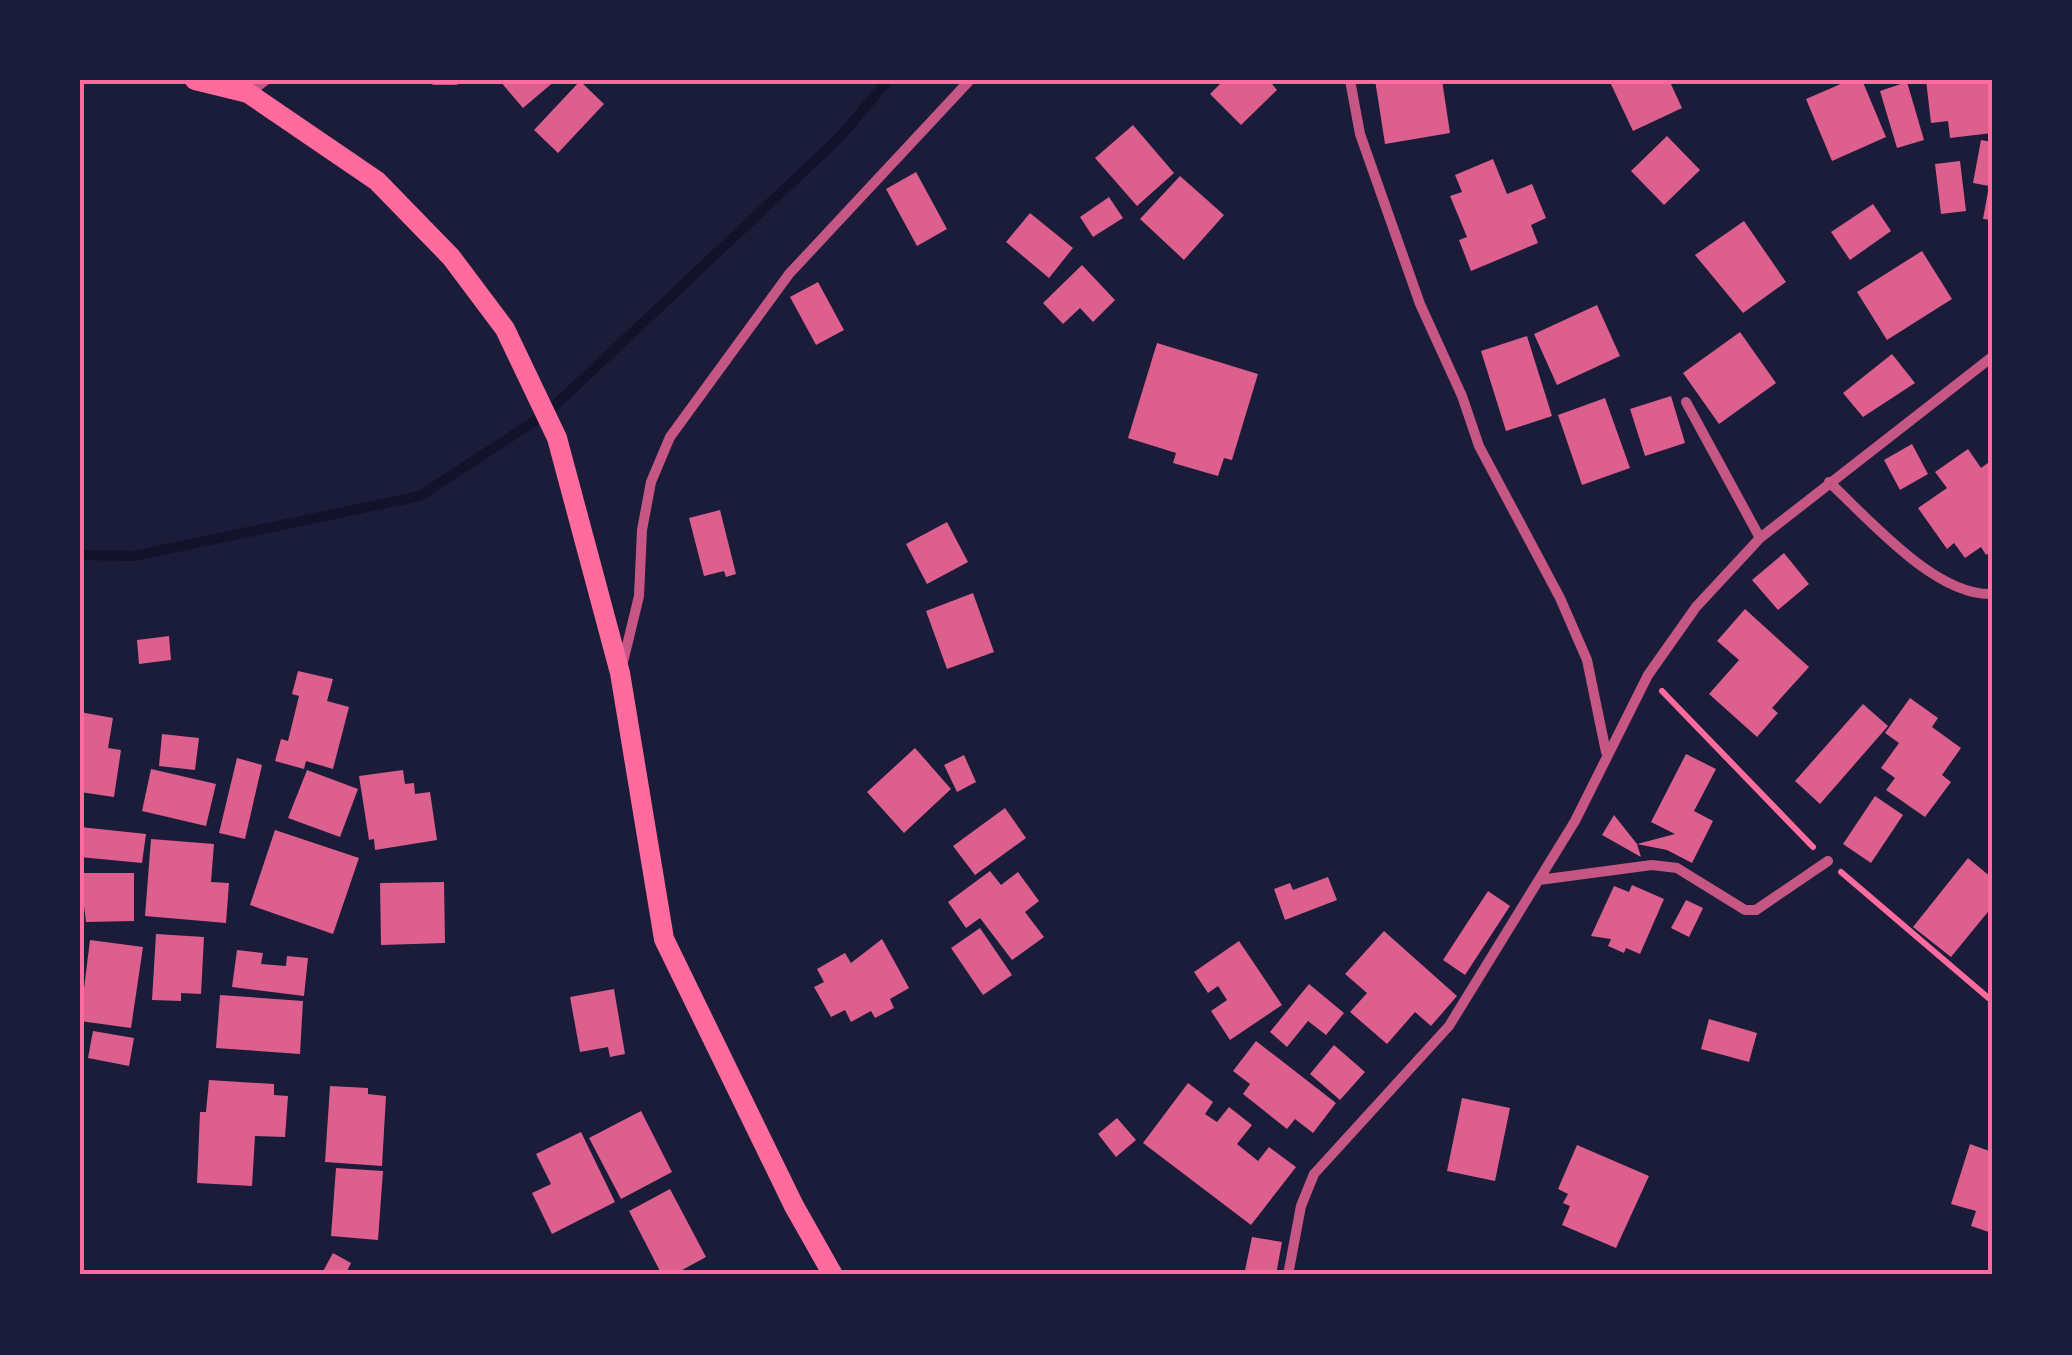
<svg xmlns="http://www.w3.org/2000/svg" width="2072" height="1355" font-family="'PT Sans Narrow',sans-serif">
  <style>
    .lines { fill: none; stroke-linecap: round; stroke-linejoin: round }
    .stream { stroke: #12122b; stroke-width: 10 }
    .building { fill: #dd5f8e }
    .path { stroke: #ff6b9d; stroke-width: 6 }
    .minor { stroke: #c65784; stroke-width: 10 }
    .secondary { stroke: #ff6b9d; stroke-width: 20 }
    .neatline { fill: none; stroke: #ff6b9d; stroke-width: 4 }
  </style>
  <rect width="100%" height="100%" fill="#1b1b3a"/>
  <g class="lines">
    <path class="stream" d="M 80,555 L 134,556 L 420,496 L 547,413 L 840,137 L 888,80"/>
  </g>
  <path class="building" d="M 499,80 L 556,80 L 523,108 Z
    M 1224,80 L 1276,80 L 1272,84 L 1277,90 L 1241,125 L 1210,94 Z
    M 1375,80 L 1442,80 L 1450,133 L 1385,144 Z
    M 1609,80 L 1669,80 L 1682,108 L 1633,131 Z
    M 1850,80 L 1862,80 L 1886,137 L 1832,161 L 1806,99 Z
    M 1926,80 L 1992,80 L 1992,133 L 1950,138 L 1948,121 L 1931,123 Z
    M 580,81 L 604,104 L 558,153 L 534,130 Z
    M 1907,82 L 1924,140 L 1897,148 L 1880,91 Z
    M 1133,125 L 1174,173 L 1137,206 L 1095,158 Z
    M 1667,136 L 1700,170 L 1664,205 L 1631,171 Z
    M 1981,140 L 1992,142 L 1992,220 L 1983,219 L 1989,186 L 1973,183 Z
    M 1493,159 L 1507,194 L 1532,184 L 1546,218 L 1531,225 L 1538,243 L 1471,271 L 1459,240 L 1467,237 L 1450,196 L 1462,192 L 1455,175 Z
    M 1960,161 L 1966,211 L 1941,214 L 1935,164 Z
    M 916,172 L 947,229 L 917,246 L 886,189 Z
    M 1180,176 L 1224,215 L 1184,260 L 1140,219 Z
    M 1109,197 L 1123,218 L 1093,237 L 1080,217 Z
    M 1873,204 L 1891,231 L 1850,260 L 1831,232 Z
    M 1030,213 L 1073,248 L 1049,278 L 1006,242 Z
    M 1744,221 L 1786,282 L 1743,313 L 1695,255 Z
    M 1922,251 L 1952,299 L 1887,340 L 1857,292 Z
    M 1082,265 L 1115,300 L 1093,322 L 1080,308 L 1063,324 L 1043,303 Z
    M 818,282 L 844,330 L 816,345 L 790,297 Z
    M 1597,305 L 1620,356 L 1557,385 L 1534,334 Z
    M 1740,332 L 1776,383 L 1719,424 L 1683,373 Z
    M 1527,336 L 1552,416 L 1506,431 L 1481,351 Z
    M 1157,343 L 1258,374 L 1232,460 L 1224,458 L 1218,476 L 1173,463 L 1176,453 L 1128,438 Z
    M 1892,354 L 1915,383 L 1863,417 L 1843,393 Z
    M 1671,396 L 1685,443 L 1645,456 L 1630,409 Z
    M 1605,398 L 1630,468 L 1582,485 L 1558,415 Z
    M 1912,444 L 1928,474 L 1900,490 L 1884,460 Z
    M 1968,449 L 1981,468 L 1992,460 L 1992,551 L 1986,555 L 1981,547 L 1965,558 L 1954,543 L 1947,549 L 1918,508 L 1947,488 L 1935,472 Z
    M 720,510 L 736,574 L 726,577 L 724,571 L 704,576 L 689,518 Z
    M 947,522 L 968,562 L 927,584 L 906,544 Z
    M 1784,553 L 1809,584 L 1778,610 L 1752,580 Z
    M 973,593 L 994,652 L 947,669 L 926,611 Z
    M 1745,609 L 1809,667 L 1772,708 L 1778,713 L 1757,737 L 1709,694 L 1739,660 L 1717,641 Z
    M 169,636 L 171,660 L 139,664 L 137,640 Z
    M 298,671 L 333,679 L 327,701 L 349,707 L 333,769 L 306,761 L 304,769 L 275,761 L 281,739 L 288,741 L 299,696 L 292,694 Z
    M 1910,698 L 1938,718 L 1932,727 L 1961,748 L 1942,775 L 1951,782 L 1925,817 L 1886,790 L 1895,778 L 1881,768 L 1899,743 L 1885,733 Z
    M 1863,704 L 1888,726 L 1820,804 L 1795,781 Z
    M 80,712 L 113,718 L 108,748 L 121,750 L 114,797 L 80,792 Z
    M 162,734 L 199,738 L 195,770 L 159,766 Z
    M 915,748 L 951,789 L 904,833 L 867,792 Z
    M 1686,754 L 1716,769 L 1694,811 L 1713,821 L 1692,863 L 1667,850 L 1637,844 L 1675,834 L 1651,822 Z
    M 964,755 L 976,782 L 957,792 L 944,765 Z
    M 237,758 L 262,765 L 245,839 L 219,833 Z
    M 151,769 L 216,784 L 206,826 L 142,811 Z
    M 307,770 L 358,789 L 340,837 L 288,818 Z
    M 403,770 L 405,784 L 414,783 L 415,794 L 430,792 L 437,840 L 375,850 L 374,839 L 369,840 L 359,776 Z
    M 1875,796 L 1903,815 L 1871,863 L 1843,844 Z
    M 1005,808 L 1026,838 L 975,875 L 953,846 Z
    M 1614,815 L 1637,844 L 1641,857 L 1602,835 Z
    M 80,827 L 146,834 L 142,863 L 80,857 Z
    M 275,830 L 359,858 L 333,934 L 250,905 Z
    M 151,839 L 214,844 L 211,882 L 229,883 L 226,923 L 145,916 Z
    M 1968,858 L 1992,878 L 1992,907 L 1951,957 L 1913,927 Z
    M 990,871 L 1001,885 L 1018,872 L 1039,901 L 1025,912 L 1044,937 L 1012,960 L 980,918 L 966,928 L 948,902 Z
    M 80,873 L 134,873 L 134,921 L 86,922 Z
    M 1328,877 L 1337,900 L 1285,920 L 1274,889 L 1290,883 L 1293,890 Z
    M 444,882 L 445,943 L 381,945 L 380,883 Z
    M 1632,885 L 1664,899 L 1640,954 L 1626,948 L 1624,953 L 1608,946 L 1611,939 L 1591,936 L 1614,886 L 1629,892 Z
    M 1488,891 L 1510,906 L 1465,975 L 1443,960 Z
    M 1686,900 L 1703,908 L 1689,937 L 1671,928 Z
    M 980,928 L 1012,975 L 983,995 L 951,948 Z
    M 1384,931 L 1457,996 L 1431,1026 L 1415,1012 L 1387,1044 L 1350,1012 L 1367,993 L 1345,974 Z
    M 156,934 L 204,937 L 201,994 L 181,993 L 181,1001 L 152,1000 Z
    M 882,939 L 909,988 L 890,999 L 894,1008 L 875,1018 L 871,1011 L 851,1022 L 845,1010 L 831,1017 L 814,987 L 824,982 L 817,969 L 845,953 L 851,963 Z
    M 90,940 L 143,947 L 131,1028 L 80,1021 Z
    M 1239,941 L 1282,1005 L 1230,1040 L 1211,1011 L 1227,1000 L 1218,986 L 1208,993 L 1194,972 Z
    M 237,950 L 263,953 L 261,964 L 286,966 L 287,956 L 308,958 L 304,996 L 232,987 Z
    M 1309,984 L 1344,1013 L 1326,1035 L 1308,1021 L 1287,1047 L 1270,1032 Z
    M 614,989 L 625,1054 L 610,1057 L 608,1047 L 580,1052 L 570,997 Z
    M 220,995 L 303,1001 L 300,1054 L 216,1048 Z
    M 1709,1019 L 1757,1033 L 1749,1062 L 1701,1049 Z
    M 93,1031 L 134,1038 L 129,1066 L 88,1058 Z
    M 1256,1041 L 1336,1103 L 1313,1133 L 1295,1119 L 1287,1129 L 1243,1094 L 1250,1084 L 1233,1071 Z
    M 1334,1045 L 1365,1072 L 1340,1100 L 1310,1074 Z
    M 209,1080 L 274,1084 L 274,1095 L 288,1096 L 285,1137 L 255,1136 L 252,1186 L 197,1183 L 200,1112 L 206,1112 Z
    M 1188,1083 L 1213,1102 L 1205,1114 L 1217,1122 L 1229,1107 L 1252,1125 L 1237,1144 L 1258,1161 L 1269,1147 L 1296,1167 L 1251,1225 L 1143,1143 Z
    M 330,1086 L 368,1088 L 368,1094 L 386,1096 L 382,1166 L 325,1162 Z
    M 1462,1098 L 1510,1108 L 1495,1181 L 1447,1171 Z
    M 641,1111 L 672,1172 L 621,1199 L 589,1138 Z
    M 1117,1118 L 1136,1140 L 1116,1157 L 1098,1134 Z
    M 581,1132 L 615,1202 L 552,1234 L 532,1193 L 551,1184 L 536,1154 Z
    M 1970,1144 L 1992,1152 L 1992,1233 L 1971,1226 L 1976,1211 L 1951,1204 Z
    M 1577,1145 L 1649,1176 L 1616,1248 L 1562,1225 L 1570,1206 L 1563,1203 L 1568,1194 L 1558,1189 Z
    M 336,1168 L 383,1171 L 378,1240 L 331,1236 Z
    M 670,1189 L 706,1257 L 673,1275 L 662,1275 L 629,1211 Z
    M 1252,1237 L 1282,1242 L 1276,1275 L 1244,1275 Z
    M 333,1253 L 351,1263 L 345,1275 L 321,1275 Z"/>
  <g class="lines">
    <path class="path" d="M 1662,691 L 1813,847
      M 1841,872 L 1992,1001"/>
    <path class="minor" d="M 434,80 L 456,80
      M 1350,80 L 1360,134 L 1420,304 L 1462,396 L 1479,446 L 1560,598 L 1587,660 L 1606,752
      M 249,93 L 266,80
      M 1686,402 L 1760,538
      M 1829,482 C 1869,519 1935,596 1992,594
      M 623,662 L 639,596 L 642,530 L 651,482 L 670,437 L 789,274 L 970,80
      M 1539,880 L 1652,865 L 1677,868 L 1745,910 L 1756,910 L 1828,861
      M 1288,1275 L 1301,1206 L 1314,1174 L 1449,1026 L 1575,821 L 1648,675 L 1696,607 L 1760,538 L 1992,357"/>
    <path class="secondary" d="M 195,80 L 248,93 L 377,181 L 451,257 L 505,329 L 557,438 L 620,673 L 664,939 L 794,1206 L 833,1275"/>
  </g>
  <rect width="2072" height="1355" fill="none" stroke="#1b1b3a" stroke-width="165"/>
  <rect x="82" y="82" width="1908" height="1190" class="neatline"/>
</svg>
